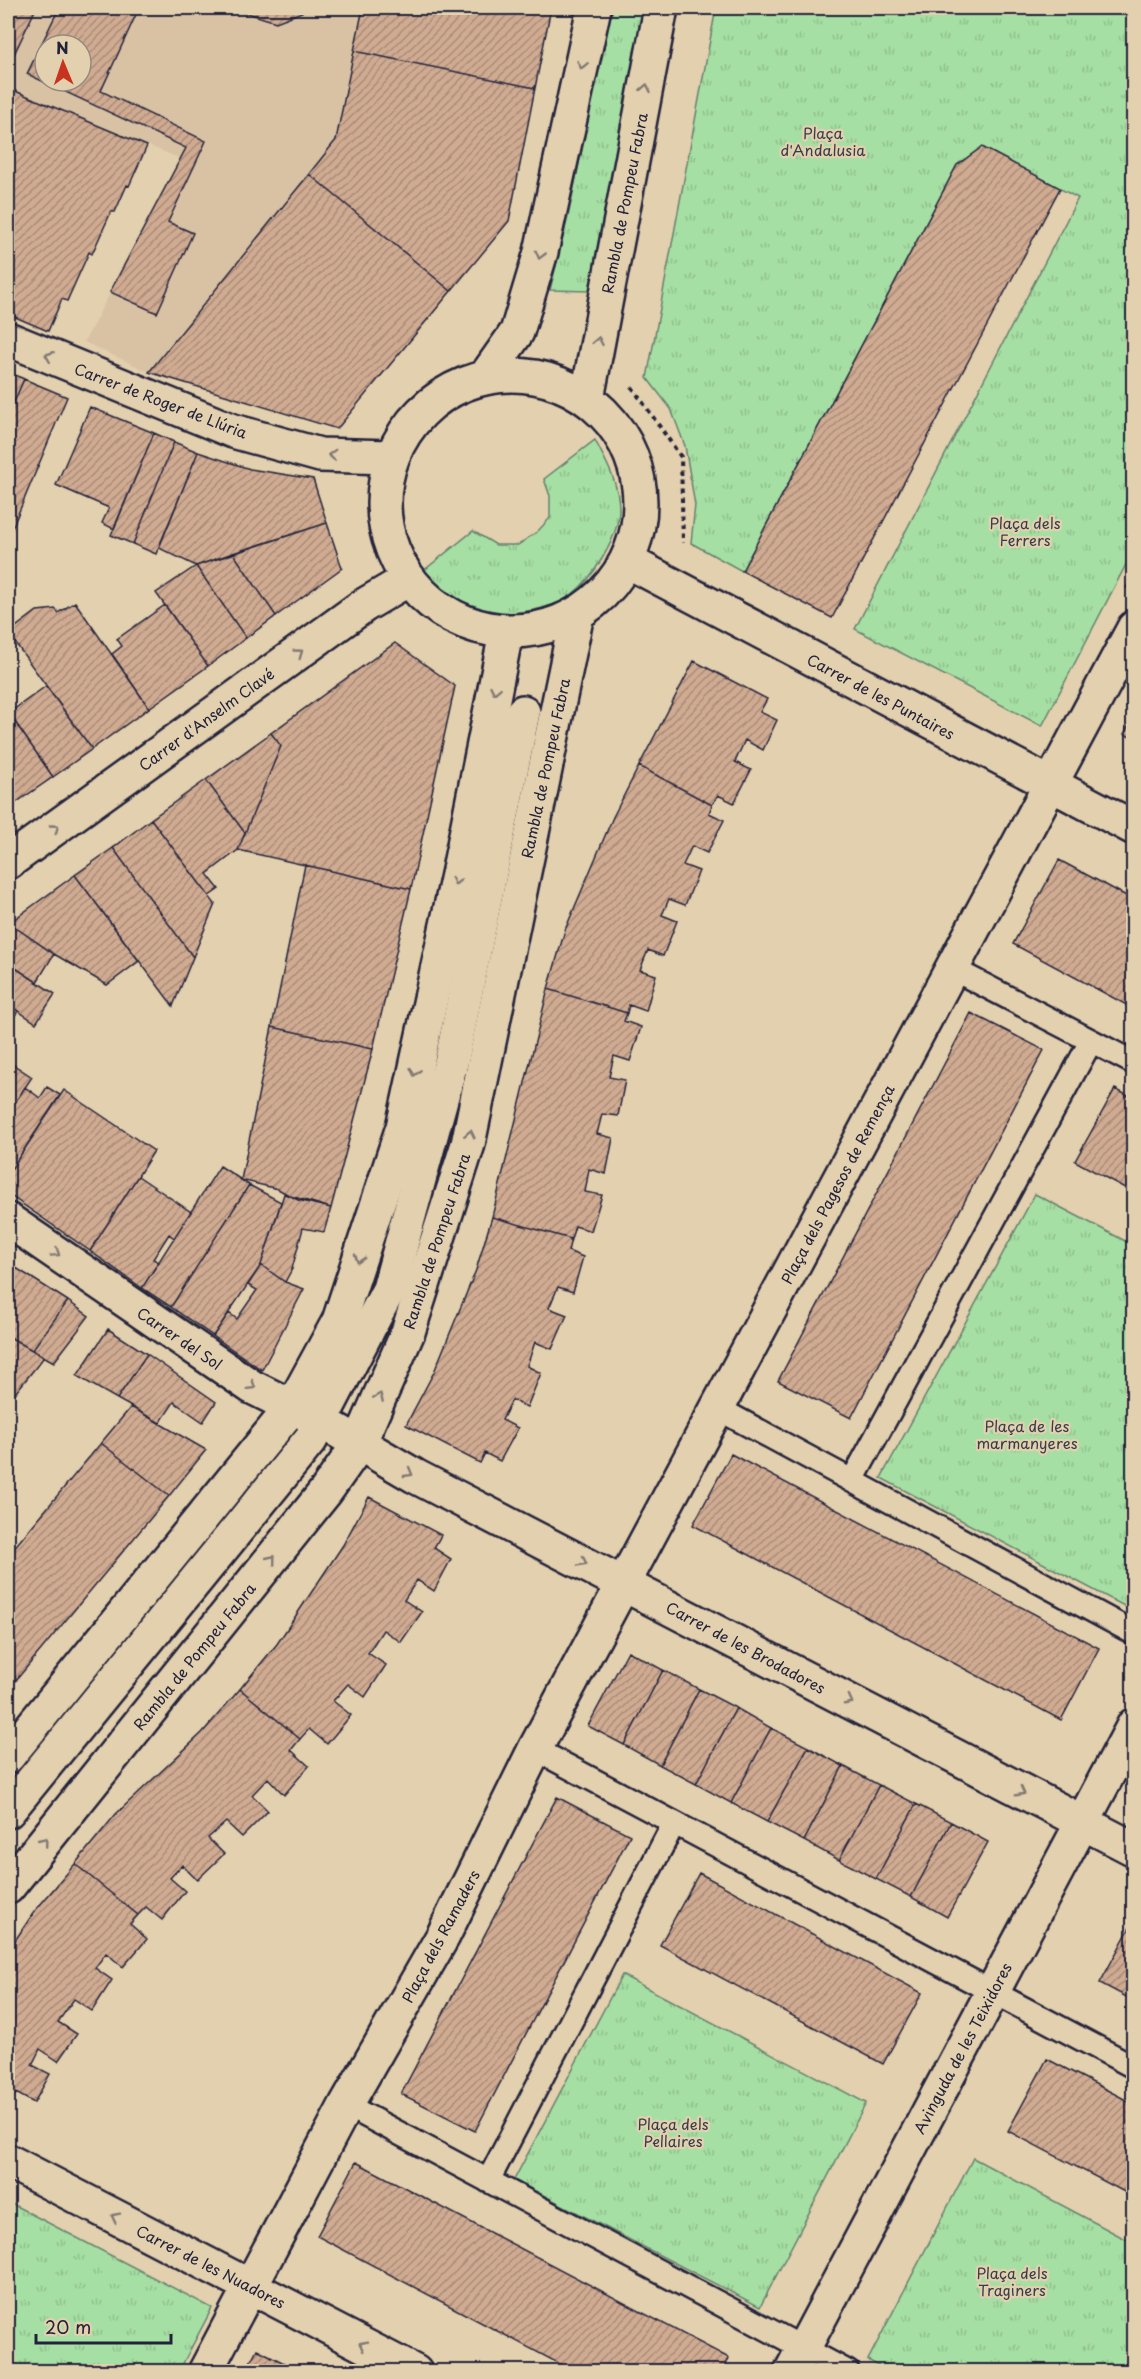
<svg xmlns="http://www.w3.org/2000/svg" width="1141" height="2379" font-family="'Playpen Sans',sans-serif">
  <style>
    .built { fill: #d9c2a4; fill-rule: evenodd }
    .grass { fill: url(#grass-tufts); stroke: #64806f; stroke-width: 1.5 }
    .building { fill: url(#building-hatch); stroke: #22223b; stroke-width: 1.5; fill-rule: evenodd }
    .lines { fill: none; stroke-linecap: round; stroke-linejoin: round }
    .service-casing { stroke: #22223b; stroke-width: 27 }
    .pedestrian-casing { stroke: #22223b; stroke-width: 38 }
    .minor-casing { stroke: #22223b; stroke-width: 38 }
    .path { stroke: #22223b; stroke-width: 4; stroke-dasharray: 4.5 4.5; stroke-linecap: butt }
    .service { stroke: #e3d0ae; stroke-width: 22 }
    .pedestrian { stroke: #e3d0ae; stroke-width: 33 }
    .minor { stroke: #e3d0ae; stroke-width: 33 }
    .oneway { stroke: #827974 }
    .labels { text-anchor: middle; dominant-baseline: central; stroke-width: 4.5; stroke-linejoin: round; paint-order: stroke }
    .park-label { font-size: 15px; fill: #363e4b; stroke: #e3d0ae }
    .street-label { font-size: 15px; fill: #22223b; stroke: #e3d0ae }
  </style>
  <defs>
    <pattern id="grass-tufts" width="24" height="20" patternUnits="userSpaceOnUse" patternTransform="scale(1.5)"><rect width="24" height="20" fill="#a6dfa3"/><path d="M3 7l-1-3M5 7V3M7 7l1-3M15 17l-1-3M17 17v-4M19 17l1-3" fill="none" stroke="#8fbf8d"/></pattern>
    <pattern id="building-hatch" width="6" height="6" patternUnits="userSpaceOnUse" patternTransform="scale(1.5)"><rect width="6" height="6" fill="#d0ab92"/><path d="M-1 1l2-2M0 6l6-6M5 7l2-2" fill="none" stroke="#a88b78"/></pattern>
  </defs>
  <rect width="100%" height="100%" fill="#e3d0ae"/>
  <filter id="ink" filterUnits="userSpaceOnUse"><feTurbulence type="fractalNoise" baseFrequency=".0167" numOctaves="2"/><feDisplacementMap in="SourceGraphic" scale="12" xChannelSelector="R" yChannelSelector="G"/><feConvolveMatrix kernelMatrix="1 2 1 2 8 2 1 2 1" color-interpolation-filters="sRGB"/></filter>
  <g filter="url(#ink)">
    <path class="built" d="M 36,8 L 363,8 L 336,140 L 149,372 L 84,342 L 181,159 L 8,88 L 14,71 L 8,67 ZM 45,45 L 81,45 L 81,81 L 45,81 Z"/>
    <path class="grass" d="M 611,8 L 652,8 L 607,224 L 590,291 L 550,290 L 568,217 Z
      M 716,8 L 1133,8 L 1133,551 L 1042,726 L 855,629 L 1078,198 L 1042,179 L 957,165 L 742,571 L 691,543 L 695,505 L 685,446 L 671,409 L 647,378 Z
      M 595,440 C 606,462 619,483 619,509 C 619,537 593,579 571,595 C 551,610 503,618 478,611 C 457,604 439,586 422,572 L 473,531 L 496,545 L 518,545 L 538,531 L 550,518 L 550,496 L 544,479 Z
      M 1035,1194 L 1133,1245 L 1134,1599 L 1128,1608 L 881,1478 Z
      M 622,1975 L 866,2103 L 760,2307 L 514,2180 Z
      M 973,2158 L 1133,2243 L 1133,2371 L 889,2372 L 868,2360 Z
      M 8,2202 L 212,2308 L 179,2371 L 8,2371 Z"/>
    <path class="building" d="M 8,8 L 36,8 L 8,67 Z
      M 59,8 L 139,8 L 101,91 L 206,141 L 168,222 L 193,233 L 157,313 L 110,292 L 186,148 L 27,74 ZM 45,45 L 81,45 L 81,81 L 45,81 Z
      M 231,8 L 304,8 L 302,12 L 276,22 Z
      M 363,8 L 551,8 L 535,88 L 354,51 Z
      M 354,51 L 535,88 L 509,221 L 451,291 L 309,174 L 336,140 Z
      M 8,88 L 147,146 L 129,186 L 127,185 L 115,212 L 111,212 L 92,254 L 89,252 L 67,301 L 62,299 L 48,331 L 8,314 Z
      M 982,147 L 1060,188 L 832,618 L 742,571 L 957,165 Z
      M 309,174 L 451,291 L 337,429 L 149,372 Z
      M 8,372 L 24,379 L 8,416 Z
      M 24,379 L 67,397 L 8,538 L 8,416 Z
      M 90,407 L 154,433 L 114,529 L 102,523 L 109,508 L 56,485 Z
      M 154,433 L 174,442 L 133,544 L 111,535 Z
      M 174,442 L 198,452 L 156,554 L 133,544 Z
      M 198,452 L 250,469 L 313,479 L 327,523 L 196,566 L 159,548 Z
      M 327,523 L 342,568 L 276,616 L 233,553 Z
      M 233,553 L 276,616 L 246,638 L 196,566 Z
      M 196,566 L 246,638 L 208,666 L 156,593 Z
      M 75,602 L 149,708 L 92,749 L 8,633 L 37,611 L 56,609 L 58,613 Z
      M 165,605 L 208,666 L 149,708 L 112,654 L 122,646 L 117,639 Z
      M 395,643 L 455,686 L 411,889 L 238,850 L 281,746 L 271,733 Z
      M 694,661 L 767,699 L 760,712 L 777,720 L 763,750 L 745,740 L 735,762 L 751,770 L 734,803 L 718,795 L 712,805 L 639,766 Z
      M 46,686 L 92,749 L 53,777 L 9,713 Z
      M 8,712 L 53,777 L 14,804 L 8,795 Z
      M 1134,716 L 1134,739 L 1124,734 Z
      M 271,733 L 281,746 L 245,833 L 206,780 Z
      M 639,766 L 712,805 L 709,813 L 724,820 L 707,853 L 692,846 L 683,865 L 699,871 L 685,905 L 669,899 L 662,915 L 677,921 L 663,956 L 648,950 L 640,970 L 656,975 L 646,1011 L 629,1005 L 627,1013 L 548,989 L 565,930 L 613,817 Z
      M 206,780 L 245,833 L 238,850 L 207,874 L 219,889 L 209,896 L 151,819 Z
      M 151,819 L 215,904 L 193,957 L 113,848 Z
      M 113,848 L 193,957 L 173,1006 L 75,875 Z
      M 1059,860 L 1134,900 L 1134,1009 L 1013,944 Z
      M 305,865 L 411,889 L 373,1049 L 272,1027 Z
      M 75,875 L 139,961 L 107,985 L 54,954 L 9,923 Z
      M 9,923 L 54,954 L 37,982 L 8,963 Z
      M 8,963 L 55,994 L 36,1023 L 8,1004 Z
      M 548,989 L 627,1013 L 624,1021 L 641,1027 L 630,1061 L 614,1056 L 609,1077 L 625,1080 L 618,1116 L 602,1114 L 597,1134 L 613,1138 L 606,1174 L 589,1169 L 585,1192 L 602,1195 L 591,1231 L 575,1226 L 571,1239 L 492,1217 Z
      M 8,1004 L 18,1011 L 8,1026 Z
      M 971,1013 L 1044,1050 L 851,1418 L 778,1381 Z
      M 272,1027 L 373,1049 L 331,1208 L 298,1200 L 278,1189 L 241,1180 Z
      M 8,1061 L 32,1077 L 8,1113 Z
      M 25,1087 L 40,1098 L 47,1087 L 60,1095 L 8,1174 L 8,1113 Z
      M 1115,1089 L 1134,1099 L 1134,1193 L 1075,1161 Z
      M 64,1090 L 154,1151 L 90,1251 L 8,1194 L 8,1174 Z
      M 220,1166 L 249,1185 L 171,1307 L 142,1288 Z
      M 138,1176 L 191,1212 L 174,1238 L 169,1234 L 153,1259 L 159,1262 L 142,1288 L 90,1251 Z
      M 249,1185 L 281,1202 L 261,1265 L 213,1336 L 171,1307 Z
      M 284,1194 L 331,1208 L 324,1232 L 303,1228 L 292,1269 L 285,1282 L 261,1265 Z
      M 492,1217 L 571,1239 L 568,1251 L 583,1257 L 573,1292 L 558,1287 L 549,1308 L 567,1315 L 552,1349 L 535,1342 L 527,1366 L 541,1373 L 527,1407 L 512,1400 L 502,1420 L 518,1428 L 500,1461 L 485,1453 L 480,1463 L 406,1425 L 434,1372 L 476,1270 Z
      M 261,1265 L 285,1282 L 304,1289 L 262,1370 L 213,1336 L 229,1313 L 237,1319 L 257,1290 L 248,1285 Z
      M 13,1266 L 68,1301 L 32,1350 L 8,1336 L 8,1268 Z
      M 68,1301 L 89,1316 L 54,1362 L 32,1350 Z
      M 108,1329 L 147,1354 L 117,1399 L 77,1376 Z
      M 8,1336 L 44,1357 L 8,1402 Z
      M 147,1354 L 216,1402 L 203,1422 L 174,1402 L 160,1423 L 117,1399 Z
      M 131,1407 L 206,1450 L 169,1496 L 101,1443 Z
      M 101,1443 L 169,1496 L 17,1679 L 8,1671 L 8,1555 Z
      M 731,1454 L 1099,1648 L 1061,1720 L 693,1525 Z
      M 369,1497 L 441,1535 L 434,1548 L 451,1559 L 434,1591 L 417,1580 L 404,1600 L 422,1612 L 401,1642 L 383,1630 L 368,1653 L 386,1665 L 365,1697 L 348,1684 L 333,1701 L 351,1715 L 327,1744 L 309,1729 L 300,1739 L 240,1689 L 277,1644 L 343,1545 Z
      M 628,1651 L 663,1670 L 624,1745 L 588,1726 Z
      M 663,1670 L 699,1689 L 660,1765 L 624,1745 Z
      M 8,1671 L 17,1679 L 8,1691 Z
      M 240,1689 L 300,1739 L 291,1750 L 309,1766 L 284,1795 L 268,1778 L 252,1795 L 268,1811 L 242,1837 L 226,1822 L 208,1838 L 224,1854 L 197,1880 L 182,1865 L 170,1878 L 185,1891 L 162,1920 L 146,1907 L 138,1915 L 75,1864 L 116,1814 L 202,1733 Z
      M 699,1689 L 736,1708 L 696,1784 L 660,1765 Z
      M 736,1708 L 771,1728 L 731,1803 L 696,1784 Z
      M 771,1728 L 808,1747 L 767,1822 L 731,1803 Z
      M 808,1747 L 843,1766 L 804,1841 L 767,1822 Z
      M 843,1766 L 879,1785 L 839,1860 L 804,1841 Z
      M 879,1785 L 916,1804 L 876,1879 L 839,1860 Z
      M 557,1797 L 630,1835 L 475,2131 L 401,2094 Z
      M 916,1804 L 951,1822 L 911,1897 L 876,1879 Z
      M 951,1822 L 988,1842 L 947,1917 L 911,1897 Z
      M 75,1864 L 138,1915 L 130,1924 L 147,1939 L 123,1967 L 106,1953 L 95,1968 L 112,1980 L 92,2011 L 74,1999 L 58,2022 L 77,2034 L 58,2061 L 40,2049 L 32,2065 L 50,2074 L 34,2103 L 16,2093 L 8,2108 L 8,1951 L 34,1912 Z
      M 699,1873 L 922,1993 L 883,2064 L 660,1945 Z
      M 1134,1920 L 1134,2001 L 1100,1983 Z
      M 1047,2059 L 1134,2104 L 1134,2197 L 1008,2131 Z
      M 356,2162 L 729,2358 L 722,2372 L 575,2372 L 317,2236 Z
      M 257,2349 L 284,2363 L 299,2372 L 245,2372 Z"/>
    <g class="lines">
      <g class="service-casing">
        <path id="service" d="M 951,968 L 1134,1063
          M 717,1408 L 1134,1633
          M 852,1481 L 1091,1041
          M 535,1749 L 1134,2067
          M 346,2105 L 848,2372
          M 488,2181 L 674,1823"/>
      </g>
      <g class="pedestrian-casing">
        <path id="pedestrian" d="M 8,1811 L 311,1439 L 389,1289 L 452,1059 L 523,712"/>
      </g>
      <g class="minor-casing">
        <path id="minor" d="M 8,339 L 233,431 L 320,455 L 390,457
          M384 503a128 128 0 1 1 256 0a128 128 0 1 1-256 0Z
          M 486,376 L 517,332 L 541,252 L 594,8
          M 587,399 L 661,8
          M 629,562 L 1134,828
          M 8,862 L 363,606 L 407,580
          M 8,1220 L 252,1387 L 321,1421 L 415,1476 L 1134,1849
          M 8,1756 L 292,1407 L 339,1321 L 403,1127 L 459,870 L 506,633
          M 8,1887 L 326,1491 L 359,1444 L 408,1332 L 468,1144 L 576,619
          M 8,2161 L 415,2372
          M 205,2372 L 346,2105 L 443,1936 L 535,1749 L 1134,628
          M 791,2372 L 1134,1725"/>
      </g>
      <path class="path" d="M 632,387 L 681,457 L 683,543
        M 1127,589 L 1134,577"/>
      <use href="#service" class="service"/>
      <use href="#pedestrian" class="pedestrian"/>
      <use href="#minor" class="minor"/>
    </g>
    <defs><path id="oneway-chevron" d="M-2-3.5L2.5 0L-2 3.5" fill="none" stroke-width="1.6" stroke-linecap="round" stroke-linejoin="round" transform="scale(1.5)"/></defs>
    <g class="oneway">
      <use href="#oneway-chevron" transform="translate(582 65) rotate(102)"/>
      <use href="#oneway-chevron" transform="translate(646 88) rotate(-79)"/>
      <use href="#oneway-chevron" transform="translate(540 255) rotate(105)"/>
      <use href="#oneway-chevron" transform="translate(598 341) rotate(-79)"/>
      <use href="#oneway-chevron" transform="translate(49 356) rotate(-158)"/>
      <use href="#oneway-chevron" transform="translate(332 455) rotate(-178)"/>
      <use href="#oneway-chevron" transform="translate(299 653) rotate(-36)"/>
      <use href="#oneway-chevron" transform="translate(495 690) rotate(101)"/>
      <use href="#oneway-chevron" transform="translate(55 828) rotate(-36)"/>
      <use href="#oneway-chevron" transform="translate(456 881) rotate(102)"/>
      <use href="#oneway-chevron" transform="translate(415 1072) rotate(102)"/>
      <use href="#oneway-chevron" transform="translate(470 1134) rotate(-78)"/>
      <use href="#oneway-chevron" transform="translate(56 1253) rotate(34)"/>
      <use href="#oneway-chevron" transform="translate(359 1259) rotate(108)"/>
      <use href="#oneway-chevron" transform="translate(252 1386) rotate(32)"/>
      <use href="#oneway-chevron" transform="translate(379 1397) rotate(-67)"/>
      <use href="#oneway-chevron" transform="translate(409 1473) rotate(30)"/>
      <use href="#oneway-chevron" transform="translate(272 1559) rotate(-51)"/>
      <use href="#oneway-chevron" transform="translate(583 1562) rotate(27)"/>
      <use href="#oneway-chevron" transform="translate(849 1701) rotate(28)"/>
      <use href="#oneway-chevron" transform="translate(1021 1792) rotate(28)"/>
      <use href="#oneway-chevron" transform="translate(44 1841) rotate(-51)"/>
      <use href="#oneway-chevron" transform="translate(115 2217) rotate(-153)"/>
      <use href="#oneway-chevron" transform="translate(363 2345) rotate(-153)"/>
    </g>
  </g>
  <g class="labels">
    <g class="park-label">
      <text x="823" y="132">Plaça<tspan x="823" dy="17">d'Andalusia</tspan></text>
      <text x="1025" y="522">Plaça dels<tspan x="1025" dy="17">Ferrers</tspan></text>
      <text x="1027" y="1425">Plaça de les<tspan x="1027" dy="17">marmanyeres</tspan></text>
      <text x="673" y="2123">Plaça dels<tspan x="673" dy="17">Pellaires</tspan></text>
      <text x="1012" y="2272">Plaça dels<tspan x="1012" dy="17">Traginers</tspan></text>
    </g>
    <g class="street-label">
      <text transform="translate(624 203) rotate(-79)">Rambla de Pompeu Fabra</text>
      <text transform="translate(161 400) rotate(21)">Carrer de Roger de Llúria</text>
      <text transform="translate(881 696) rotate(28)">Carrer de les Puntaires</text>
      <text transform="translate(206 719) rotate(-36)">Carrer d'Anselm Clavé</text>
      <text transform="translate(545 768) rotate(-78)">Rambla de Pompeu Fabra</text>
      <text transform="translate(837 1184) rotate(-62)">Plaça dels Pagesos de Remença</text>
      <text transform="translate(436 1241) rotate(-72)">Rambla de Pompeu Fabra</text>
      <text transform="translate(180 1338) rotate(34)">Carrer del Sol</text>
      <text transform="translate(746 1647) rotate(28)">Carrer de les Brodadores</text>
      <text transform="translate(194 1656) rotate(-51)">Rambla de Pompeu Fabra</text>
      <text transform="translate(440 1936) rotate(-62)">Plaça dels Ramaders</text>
      <text transform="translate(962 2048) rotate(-62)">Avinguda de les Teixidores</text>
      <text transform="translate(211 2266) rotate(27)">Carrer de les Nuadores</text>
    </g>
  </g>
  <rect width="1141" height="2379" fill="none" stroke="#e3d0ae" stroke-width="30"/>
  <rect x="15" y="15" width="1111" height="2349" fill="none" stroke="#22223b" stroke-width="2" filter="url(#ink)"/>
  <g transform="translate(63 63) rotate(358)"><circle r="28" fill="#e3d0ae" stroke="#968a80" stroke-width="1.5"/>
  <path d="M0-4.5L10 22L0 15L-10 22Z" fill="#c8321e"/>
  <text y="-9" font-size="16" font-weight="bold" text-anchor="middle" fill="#22223b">N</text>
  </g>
  <path d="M36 2334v9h135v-9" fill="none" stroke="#22223b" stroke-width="3"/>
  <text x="45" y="2334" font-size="18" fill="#22223b" stroke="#e3d0ae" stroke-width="4.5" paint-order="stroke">20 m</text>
</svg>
